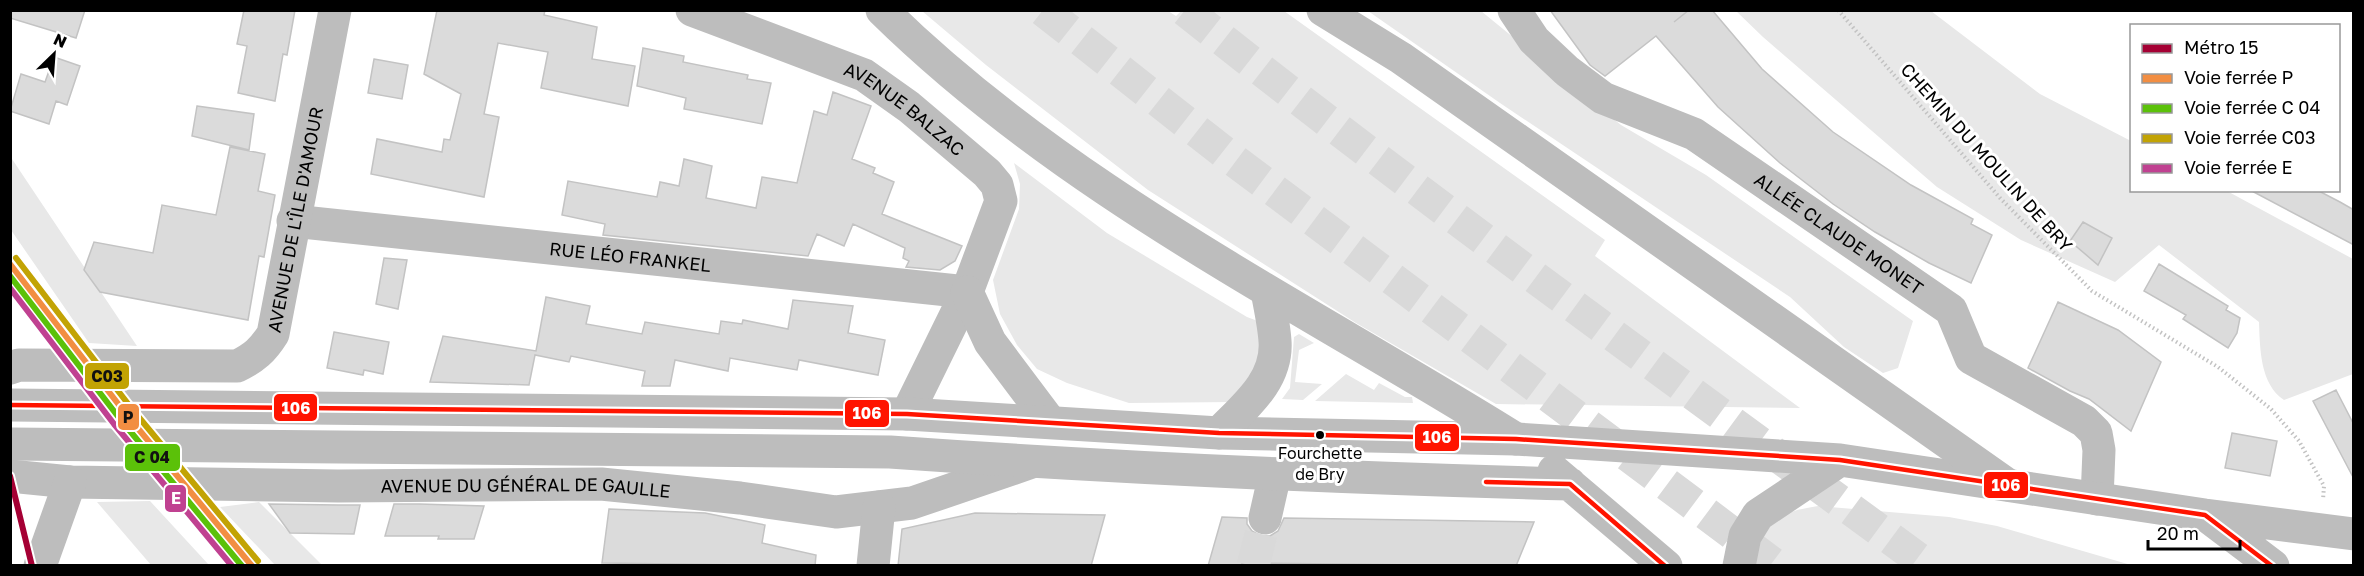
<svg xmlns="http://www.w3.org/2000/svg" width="2364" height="576" font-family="'Golos Text',sans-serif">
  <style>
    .green { fill: #e8e8e8 }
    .building { fill: #dbdbdb; stroke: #c3c3c3; stroke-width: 1.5 }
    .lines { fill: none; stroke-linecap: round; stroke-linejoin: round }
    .minor-tunnel { stroke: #d9d9d9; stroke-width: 33; stroke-dasharray: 33 16; stroke-linecap: butt }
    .highway-tunnel { stroke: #d9d9d9; stroke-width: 33; stroke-dasharray: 33 16; stroke-linecap: butt }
    .path { stroke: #c2c2c2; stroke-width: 4; stroke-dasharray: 1.5 3; stroke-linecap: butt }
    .minor { stroke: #bdbdbd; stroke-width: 33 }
    .major { stroke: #bdbdbd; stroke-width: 33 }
    .highway { stroke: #bdbdbd; stroke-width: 33 }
    .bus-1-casing { stroke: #fff; stroke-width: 9 }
    .bus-1 { stroke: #ff1400; stroke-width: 4.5 }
    .rail-1-casing { stroke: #fff; stroke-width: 10 }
    .rail-2-casing { stroke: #fff; stroke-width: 10 }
    .rail-3-casing { stroke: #fff; stroke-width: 10 }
    .rail-4-casing { stroke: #fff; stroke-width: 10 }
    .rail-1 { stroke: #f28e42; stroke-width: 6 }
    .rail-2 { stroke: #5bc109; stroke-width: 6 }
    .rail-3 { stroke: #c2a304; stroke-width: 6 }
    .rail-4 { stroke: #c04191; stroke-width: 6 }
    .metro-1-casing { stroke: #fff; stroke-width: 10 }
    .metro-1 { stroke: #a50034; stroke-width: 6 }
    .bus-dot { fill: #000; stroke: #fff; stroke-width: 2 }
    .labels { text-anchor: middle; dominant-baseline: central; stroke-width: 6; stroke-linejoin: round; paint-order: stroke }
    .bus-label { font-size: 16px; fill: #000; stroke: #fff }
    .street-label { font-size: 18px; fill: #000; stroke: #fff }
    .line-badge { stroke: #fff; stroke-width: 2 }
    .badge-label { font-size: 16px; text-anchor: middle; font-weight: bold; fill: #fff }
    .pale-badge-label { font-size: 16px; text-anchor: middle; font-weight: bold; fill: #111 }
  </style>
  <rect width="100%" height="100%" fill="#fff"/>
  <path class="green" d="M 1168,11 L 1176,16 L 1181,11 L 1284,11 L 1605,240 L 1595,256 L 1800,408 L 1496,404 L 1356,323 L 1148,190 L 986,65 L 922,11 Z
    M 1368,11 L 1481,11 L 1621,125 L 1706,175 L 1913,321 L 1898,368 L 1883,373 L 1844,347 L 1790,297 L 1500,103 Z
    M 1736,11 L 1931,11 L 2040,94 L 2131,141 L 2132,190 L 2227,191 L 2353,259 L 2353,374 L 2284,400 C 2260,384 2260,349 2259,322 L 2159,245 L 2115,282 L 2021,240 L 1937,187 L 1763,37 Z
    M 10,156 L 137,346 L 89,343 L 11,230 Z
    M 1014,163 L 1107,233 L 1247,317 L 1263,323 L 1265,364 L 1234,402 L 1129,403 L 1067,383 L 1037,369 L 1017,345 L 1000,314 L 993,280 L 1019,209 L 1020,184 Z
    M 1299,334 L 1314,343 L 1299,350 L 1295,382 L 1322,384 L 1303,400 L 1282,399 L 1290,388 L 1294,337 Z
    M 1346,374 L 1374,390 L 1379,383 L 1405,397 L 1412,397 L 1413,403 L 1315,401 Z
    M 150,501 L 209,565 L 151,565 L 97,502 Z
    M 259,502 L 322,565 L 275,565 L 220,507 Z
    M 1818,506 L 1949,517 L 1997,526 L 2131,565 L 1754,566 C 1753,556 1756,551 1760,543 C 1774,514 1788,511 1818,506 Z"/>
  <path class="building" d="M 10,10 L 85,10 L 76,38 L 10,18 Z
    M 244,10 L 295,10 L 287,55 L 283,54 L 275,101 L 238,93 L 247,46 L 237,44 Z
    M 437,10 L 545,10 L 544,15 L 597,27 L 592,59 L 635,66 L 628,106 L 541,88 L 548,52 L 498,43 L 484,114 L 499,117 L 484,197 L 371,174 L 377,139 L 442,152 L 444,139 L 450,140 L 461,94 L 424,74 Z
    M 1550,10 L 1689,10 L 1674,22 L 1689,10 L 1712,10 L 1762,69 L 1833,132 L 1911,185 L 1973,219 L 1971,224 L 1992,235 L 1971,283 L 1929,263 L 1875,232 L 1833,204 L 1780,163 L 1718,107 L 1656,36 L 1605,76 L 1590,65 Z
    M 643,48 L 684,56 L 683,62 L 748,75 L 747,79 L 771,83 L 762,124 L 684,109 L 686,98 L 637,86 Z
    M 54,57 L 80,66 L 67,105 L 56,101 L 49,124 L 10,111 L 21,74 L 45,82 Z
    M 374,59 L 408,65 L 402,99 L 368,93 Z
    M 833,92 L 871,106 L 852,159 L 875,168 L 873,173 L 894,182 L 882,214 L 962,246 L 955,261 L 940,270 L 906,267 L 909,261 L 903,258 L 905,248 L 853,224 L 844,246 L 817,234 L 808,256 L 603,235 L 605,224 L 562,215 L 568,181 L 657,197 L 660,182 L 679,186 L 684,159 L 712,166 L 706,198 L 756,208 L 762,177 L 797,183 L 814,111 L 827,115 Z
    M 197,106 L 254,114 L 249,150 L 192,136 Z
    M 230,147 L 265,154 L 258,191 L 275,195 L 264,257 L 259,256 L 248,320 L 100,292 L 84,270 L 94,242 L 153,253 L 162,205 L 216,215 Z
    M 2250,190 L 2317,190 L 2340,202 L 2354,210 L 2354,245 Z
    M 2083,222 L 2112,238 L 2098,265 L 2070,241 Z
    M 384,258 L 407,260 L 398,309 L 376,304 Z
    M 2159,264 L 2228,306 L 2226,310 L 2240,318 L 2237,333 L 2228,348 L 2183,319 L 2186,315 L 2144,291 Z
    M 546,297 L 590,306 L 586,324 L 642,334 L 645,322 L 719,334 L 721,321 L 742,324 L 743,320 L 788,329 L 793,300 L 853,306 L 848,333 L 885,340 L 878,375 L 799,360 L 797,370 L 730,358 L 728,371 L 675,360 L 670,386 L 642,386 L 645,371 L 571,356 L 569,362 L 535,355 L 529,385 L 430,382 L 443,336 L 536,351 Z
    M 2058,302 L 2118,330 L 2161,362 L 2131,431 L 2089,399 L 2070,391 L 2028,368 Z
    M 334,332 L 389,342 L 383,374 L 364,370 L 363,375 L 327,368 Z
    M 2336,390 L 2354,425 L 2354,479 L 2313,401 Z
    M 2232,433 L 2277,441 L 2270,476 L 2225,468 Z
    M 269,504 L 338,505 L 360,505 L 354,534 L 290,533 Z
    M 394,504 L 419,504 L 484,506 L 474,539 L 438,539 L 439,536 L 385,536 Z
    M 609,509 L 705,513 L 765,525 L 762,543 L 816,555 L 815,566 L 602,563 Z
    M 975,513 L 1042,514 L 1105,515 L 1091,566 L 898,566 L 902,529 Z
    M 1222,517 L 1247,518 L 1247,524 L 1252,531 L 1261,536 L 1270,536 L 1278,531 L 1284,518 L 1534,522 L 1516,566 L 1242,563 L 1242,566 L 1208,566 Z"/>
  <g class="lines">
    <path class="minor-tunnel" d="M 1253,566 L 1265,518"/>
    <path class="highway-tunnel" d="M 1043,10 L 1235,161 L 1776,566
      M 1185,10 C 1427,202 1679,383 1928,566"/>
    <path class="path" d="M 1838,10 L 2000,198 L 2092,291 L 2218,367 L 2271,409 L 2299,441 L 2324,486 L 2323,500"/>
    <g class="minor">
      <path id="s1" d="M 692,10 L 864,75 L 909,107 L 987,173 L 997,185 L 1001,201 L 967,292 L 907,414"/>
      <path id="s2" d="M 1514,10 L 1534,40 L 1567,71 L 1603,98 L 1694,134 L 1951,310 L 1971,358 L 2084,421 L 2096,433 L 2099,450 L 2097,499"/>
      <path id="s3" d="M 293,221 L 967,292"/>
      <path d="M 967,292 L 990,342 L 1050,422"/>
      <path id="s4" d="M 10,368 L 19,365 L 237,366 C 254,358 263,350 273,334 L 335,10"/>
      <path id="s5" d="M 10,476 L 70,482 L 338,486 L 601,484 L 740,498 L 836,512 L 912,503 L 1032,462"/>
      <path d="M 1265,518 L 1275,474"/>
      <path d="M 40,566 L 70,482"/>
      <path d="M 873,566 L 879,507"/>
    </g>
    <path class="major" d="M 10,405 L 907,414 L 1219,433 L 1516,439 L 1840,460 L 2205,515 L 2354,534
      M 10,444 L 890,452 C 1117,468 1343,478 1570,484
      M 1554,471 L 1666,566
      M 2207,516 L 2273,566
      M 1739,566 L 1745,536 L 1758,515 L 1840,460"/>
    <path class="highway" d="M 882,10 C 1066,191 1300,304 1516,439
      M 1323,10 L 1401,58 L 2008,485
      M 1219,433 C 1244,407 1278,381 1275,341 C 1274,325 1270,307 1267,291"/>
    <g class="bus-1-casing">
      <path id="bus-1" d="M 10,405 L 907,414 L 1219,433 L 1516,439 L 1840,460 L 2205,515 L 2272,566
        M 1486,482 L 1570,484 L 1665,566"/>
    </g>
    <use href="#bus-1" class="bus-1"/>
    <g class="rail-1-casing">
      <path id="rail-1" d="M 10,264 L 126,414 L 252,566"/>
    </g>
    <g class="rail-2-casing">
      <path id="rail-2" d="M 10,276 L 120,419 L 242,566"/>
    </g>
    <g class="rail-3-casing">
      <path id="rail-3" d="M 16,258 L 132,409 L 258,561"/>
    </g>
    <g class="rail-4-casing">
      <path id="rail-4" d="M 10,288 L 114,424 L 232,566"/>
    </g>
    <use href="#rail-1" class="rail-1"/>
    <use href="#rail-2" class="rail-2"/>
    <use href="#rail-3" class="rail-3"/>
    <use href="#rail-4" class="rail-4"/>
    <g class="metro-1-casing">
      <path id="metro-1" d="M 10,476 L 32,566"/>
    </g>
    <use href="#metro-1" class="metro-1"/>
  </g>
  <circle class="bus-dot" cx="1320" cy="435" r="5"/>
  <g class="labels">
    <g class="bus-label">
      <text x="1320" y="453">Fourchette<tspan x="1320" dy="21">de Bry</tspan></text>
    </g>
    <g class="street-label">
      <text stroke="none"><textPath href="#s1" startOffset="236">AVENUE BALZAC</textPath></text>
      <text transform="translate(1987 157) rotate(48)">CHEMIN DU MOULIN DE BRY</text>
      <text stroke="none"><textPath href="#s4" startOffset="393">AVENUE DE L'ÎLE D'AMOUR</textPath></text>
      <text stroke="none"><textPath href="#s2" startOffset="400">ALLÉE CLAUDE MONET</textPath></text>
      <text stroke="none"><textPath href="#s3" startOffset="339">RUE LÉO FRANKEL</textPath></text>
      <text stroke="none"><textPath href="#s5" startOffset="516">AVENUE DU GÉNÉRAL DE GAULLE</textPath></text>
    </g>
  </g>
  <g class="line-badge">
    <rect x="84" y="362" width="46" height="28" rx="6" fill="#c2a304"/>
    <rect x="273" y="393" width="45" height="29" rx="6" fill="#ff1400"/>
    <rect x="844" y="399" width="46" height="29" rx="6" fill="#ff1400"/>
    <rect x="117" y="403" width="23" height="28" rx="6" fill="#f28e42"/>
    <rect x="1414" y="423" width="46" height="29" rx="6" fill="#ff1400"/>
    <rect x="124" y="443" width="57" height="29" rx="6" fill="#5bc109"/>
    <rect x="1983" y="471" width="46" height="28" rx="6" fill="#ff1400"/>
    <rect x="164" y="484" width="23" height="29" rx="6" fill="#c04191"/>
  </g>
  <g class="badge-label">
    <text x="296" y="414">106</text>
    <text x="867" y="419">106</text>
    <text x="1437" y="443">106</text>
    <text x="2006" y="491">106</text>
    <text x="176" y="504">E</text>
  </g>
  <g class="pale-badge-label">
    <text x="107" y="382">C03</text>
    <text x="128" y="423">P</text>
    <text x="152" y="463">C 04</text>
  </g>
  <rect width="2364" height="576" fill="none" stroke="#000000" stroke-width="24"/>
  <rect x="2130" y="24" width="210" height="168" fill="#ffffff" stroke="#999999" stroke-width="1.5"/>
  <rect x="2142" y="44" width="30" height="9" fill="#a50034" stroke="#999999" stroke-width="1.5"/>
  <text x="2184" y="54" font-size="18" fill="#000000">Métro 15</text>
  <rect x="2142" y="74" width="30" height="9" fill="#f28e42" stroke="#999999" stroke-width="1.5"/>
  <text x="2184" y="84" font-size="18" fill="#000000">Voie ferrée P</text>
  <rect x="2142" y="104" width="30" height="9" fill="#5bc109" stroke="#999999" stroke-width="1.5"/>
  <text x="2184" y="114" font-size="18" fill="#000000">Voie ferrée C 04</text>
  <rect x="2142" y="134" width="30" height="9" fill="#c2a304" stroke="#999999" stroke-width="1.5"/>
  <text x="2184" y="144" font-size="18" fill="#000000">Voie ferrée C03</text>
  <rect x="2142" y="164" width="30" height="9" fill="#c04191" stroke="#999999" stroke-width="1.5"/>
  <text x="2184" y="174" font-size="18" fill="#000000">Voie ferrée E</text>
  <g transform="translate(54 54) rotate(25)" stroke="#ffffff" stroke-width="4.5" paint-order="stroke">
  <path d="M0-4.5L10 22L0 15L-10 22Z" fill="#000000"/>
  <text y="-9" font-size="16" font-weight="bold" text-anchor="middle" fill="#000000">N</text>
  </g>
  <path d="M2148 540v9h92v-9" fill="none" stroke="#000000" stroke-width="3"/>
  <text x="2157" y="540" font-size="18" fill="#000000" stroke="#ffffff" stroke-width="4.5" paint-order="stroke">20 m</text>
</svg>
